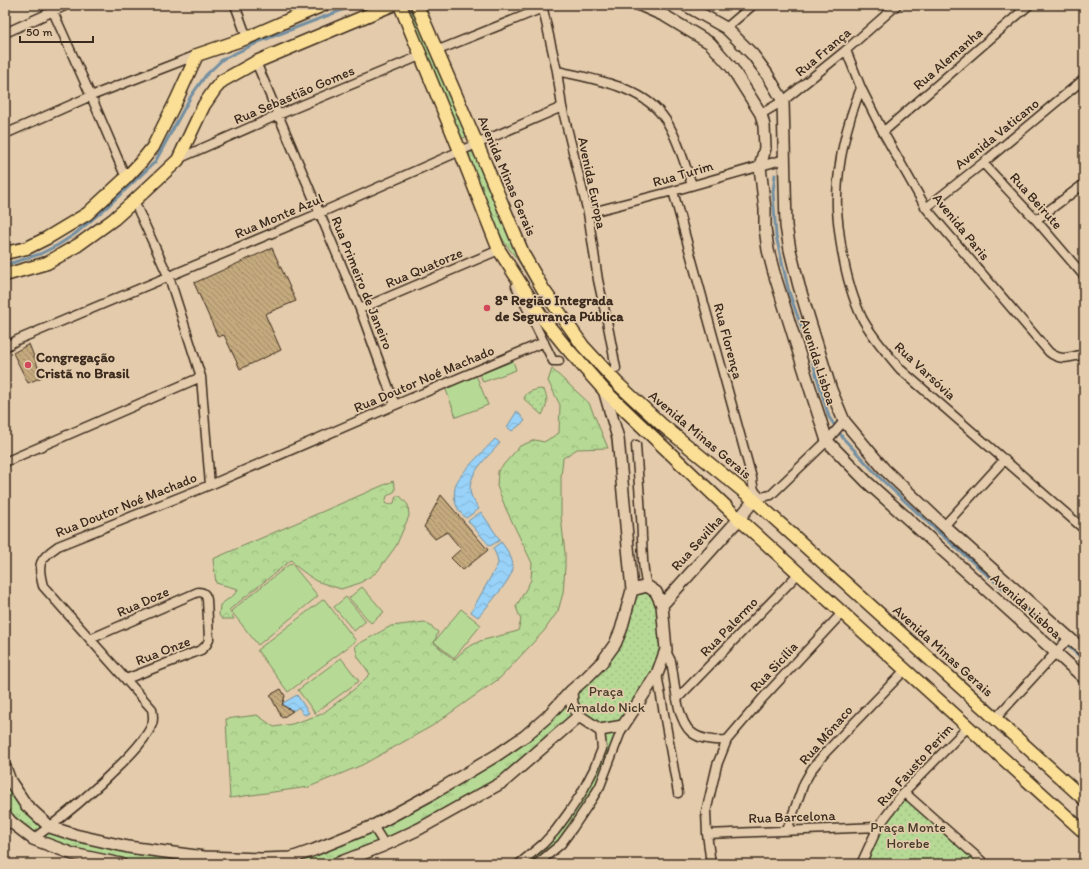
<svg xmlns="http://www.w3.org/2000/svg" width="1089" height="869" font-family="Itim,sans-serif">
  <style>
    .grass { fill: url(#grass-tufts); stroke: #78825a }
    .forest { fill: url(#forest-crowns); stroke: #78825a }
    .park { fill: url(#park-dots); stroke: #78825a }
    .pitch { fill: #b6da95; stroke: #78825a }
    .water { fill: url(#water-waves); stroke: #738fa1 }
    .lines { fill: none; stroke-linecap: round; stroke-linejoin: round }
    .stream { stroke: #738fa1; stroke-width: 3 }
    .building { fill: url(#building-back-hatch); stroke: #3b2a1e }
    .street-casing { stroke: #3b2a1e; stroke-width: 11 }
    .secondary-casing { stroke: #3b2a1e; stroke-width: 14 }
    .primary-casing { stroke: #3b2a1e; stroke-width: 15 }
    .street { stroke: #e3cbab; stroke-width: 8 }
    .secondary { stroke: #e3cbab; stroke-width: 11 }
    .primary { stroke: #fbdf96; stroke-width: 12 }
    .poi-dot { fill: #d1495b; stroke: #e3cbab; stroke-width: 1.5 }
    .labels { text-anchor: middle; dominant-baseline: central; stroke-width: 3.5; stroke-linejoin: round; paint-order: stroke }
    .street-label { font-size: 14px; fill: #3b2a1e; stroke: #e3cbab }
    .poi-label { font-size: 14px; font-weight: bold; fill: #3b2a1e; stroke: #e3cbab; text-anchor: start }
    .park-label { font-size: 14px; fill: #473c2a; stroke: #e3cbab }
  </style>
  <defs>
    <pattern id="grass-tufts" width="24" height="20" patternUnits="userSpaceOnUse"><rect width="24" height="20" fill="#b6da95"/><path d="M3 7l-1-3M5 7V3M7 7l1-3M15 17l-1-3M17 17v-4M19 17l1-3" fill="none" stroke="#9dbb80"/></pattern>
    <pattern id="forest-crowns" width="20" height="18" patternUnits="userSpaceOnUse"><rect width="20" height="18" fill="#b6da95"/><path d="M2 6a3 3 0 1 1 6 0M12 15a3 3 0 1 1 6 0" fill="none" stroke="#9dbb80"/></pattern>
    <pattern id="park-dots" width="8" height="8" patternUnits="userSpaceOnUse"><rect width="8" height="8" fill="#b6da95"/><path d="M2 2h.1M6 6h.1" fill="none" stroke="#9dbb80" stroke-width="1.8" stroke-linecap="round"/></pattern>
    <pattern id="water-waves" width="16" height="10" patternUnits="userSpaceOnUse"><rect width="16" height="10" fill="#98d2f8"/><path d="M0 5q4-4 8 0t8 0" fill="none" stroke="#84b4d4"/></pattern>
    <pattern id="building-back-hatch" width="6" height="6" patternUnits="userSpaceOnUse"><rect width="6" height="6" fill="#c4aa7d"/><path d="M-1 5l2 2M0 0l6 6M5-1l2 2" fill="none" stroke="#a08b66"/></pattern>
  </defs>
  <rect width="100%" height="100%" fill="#e3cbab"/>
  <filter id="ink" filterUnits="userSpaceOnUse"><feTurbulence type="fractalNoise" baseFrequency=".025" numOctaves="2"/><feDisplacementMap in="SourceGraphic" scale="8" xChannelSelector="R" yChannelSelector="G"/><feConvolveMatrix kernelMatrix="1 2 1 2 8 2 1 2 1" color-interpolation-filters="sRGB"/></filter>
  <g filter="url(#ink)">
    <path class="grass" d="M 410,9 L 414,10 L 468,134 L 464,138 L 460,138 L 408,12 Z
      M 473,152 L 477,152 L 535,285 L 533,285 L 531,282 L 517,259 L 505,243 L 495,225 L 469,156 L 469,153 Z
      M 571,691 L 579,716 L 503,782 L 336,864 L 293,864 L 291,858 L 372,826 L 525,736 Z
      M 623,726 L 600,786 L 572,829 L 538,864 L 519,864 L 569,812 L 602,749 L 600,730 Z
      M 5,783 L 26,805 L 75,835 L 217,857 L 217,864 L 121,864 L 33,839 L 5,815 Z"/>
    <path class="forest" d="M 552,369 L 589,403 L 608,448 L 577,449 L 563,458 L 561,477 L 561,517 L 565,553 L 565,567 L 563,593 L 558,611 L 544,631 L 500,678 L 432,726 L 362,765 L 309,787 L 230,798 L 226,719 L 257,715 L 274,727 L 292,724 L 322,714 L 357,687 L 370,674 L 358,657 L 355,646 L 391,626 L 425,622 L 438,632 L 434,643 L 454,660 L 465,649 L 480,641 L 518,631 L 521,620 L 516,607 L 531,580 L 532,563 L 506,509 L 497,486 L 498,471 L 520,446 L 535,440 L 544,442 L 559,433 L 560,405 L 548,381 Z
      M 393,481 L 395,486 L 395,491 L 387,496 L 385,503 L 389,505 L 394,503 L 396,496 L 400,496 L 408,505 L 409,516 L 396,546 L 377,572 L 360,583 L 341,589 L 316,581 L 297,567 L 291,560 L 229,610 L 234,619 L 222,619 L 219,615 L 220,605 L 235,594 L 238,589 L 216,583 L 213,559 Z"/>
    <path class="park" d="M 540,389 L 544,390 C 549,401 547,405 542,415 L 524,399 C 526,391 532,391 540,389 Z
      M 632,590 L 656,592 L 666,650 L 623,726 L 600,730 L 579,716 L 571,691 L 602,662 Z
      M 904,792 L 985,864 L 861,864 L 878,827 Z"/>
    <path class="pitch" d="M 513,361 L 516,370 L 483,382 L 480,374 Z
      M 476,375 L 488,405 L 456,417 L 445,387 Z
      M 291,563 L 318,596 L 258,645 L 231,611 Z
      M 362,587 L 384,612 L 371,623 L 349,598 Z
      M 346,597 L 366,621 L 354,631 L 334,607 Z
      M 324,599 L 356,641 L 288,692 L 257,650 Z
      M 461,609 L 481,625 L 454,658 L 434,642 Z
      M 341,658 L 359,681 L 315,713 L 298,690 Z"/>
    <path class="water" d="M 517,411 L 525,421 L 512,431 L 507,427 Z
      M 495,439 L 500,443 C 489,456 465,475 471,495 C 473,500 476,504 479,509 L 466,518 C 455,509 452,497 456,484 C 460,473 486,449 495,439 Z
      M 481,512 L 500,540 L 490,546 L 468,521 Z
      M 501,542 C 506,548 513,558 513,567 C 514,577 486,608 478,617 L 471,612 L 498,564 L 497,557 L 493,548 Z
      M 297,695 L 309,713 L 305,715 L 301,712 L 301,710 L 299,708 L 297,708 L 295,710 L 290,710 L 284,706 L 283,703 Z"/>
    <g class="lines">
      <path class="stream" d="M 775,175 L 773,192 L 776,236 L 789,292 L 806,340 L 829,417 L 843,438 L 881,479 L 935,529 L 1084,660
        M 5,265 L 40,254 L 58,245 L 75,234 L 109,205 L 155,162 L 191,96 L 206,75 L 223,59 L 261,41 L 355,5"/>
    </g>
    <path class="building" d="M 272,248 L 296,301 L 265,314 L 281,350 L 240,369 L 224,335 L 218,337 L 194,283 Z
      M 29,344 L 42,377 L 28,383 L 13,353 Z
      M 441,495 L 488,550 L 463,570 L 451,558 L 461,549 L 447,532 L 435,539 L 424,527 Z
      M 281,689 L 285,696 L 282,705 L 293,711 L 282,718 L 270,695 Z"/>
    <g class="lines">
      <g class="street-casing">
        <path id="street" d="M 50,5 L 91,96 L 126,178
          M 235,5 L 247,38
          M 542,5 L 557,71 L 562,107 L 588,213 L 598,280 L 607,321 L 616,368
          M 726,28 L 753,5
          M 5,33 L 67,5
          M 846,50 L 861,88 L 883,132 L 926,208 L 1049,352 C 1061,362 1070,357 1084,354
          M 436,51 L 543,8
          M 256,62 L 360,309 L 395,405
          M 557,71 C 590,78 640,86 662,115 C 676,132 685,165 692,185
          M 861,88 C 847,123 838,159 837,197 C 836,213 839,229 841,245 C 845,270 851,295 862,318 C 872,337 887,353 900,369 L 1084,529
          M 761,114 L 783,101 L 846,50 L 897,5
          M 883,132 L 1029,5
          M 5,134 L 91,96 L 197,55
          M 178,159 L 278,115 L 420,56
          M 983,163 L 1036,220 L 1084,276
          M 673,191 L 752,478 C 753,486 753,493 761,497 L 771,495 L 827,441 L 844,421
          M 134,201 L 170,280 L 201,377 L 210,485
          M 926,208 L 983,163 L 1084,79
          M 588,213 L 673,191 L 785,159
          M 1036,220 L 1084,184
          M 516,286 L 553,361 L 559,361
          M 360,309 L 499,250
          M 5,347 L 17,340 L 36,332 L 320,213 L 460,151 L 562,107
          M 636,445 C 638,475 641,506 642,537 C 643,554 642,570 647,586
          M 5,462 L 201,377
          M 944,526 L 1005,459
          M 90,639 L 198,592 C 204,592 206,594 207,600 L 209,639 C 208,644 205,647 201,650 L 126,679
          M 666,650 C 667,654 669,657 671,661 C 675,680 676,719 691,732 C 700,740 717,741 727,740
          M 657,674 L 678,793
          M 677,699 L 799,573
          M 996,718 L 1069,638
          M 904,792 L 985,864
          M 373,826 L 385,845
          M 787,830 L 804,783 L 812,769 L 824,754 L 905,670
          M 707,834 L 878,827
          M 33,839 C 65,816 94,791 122,763 C 132,753 147,738 152,724 C 154,719 153,714 152,709 L 43,586 C 37,564 39,559 58,546 L 210,485 L 395,405 L 544,342
          M 519,864 L 543,844 L 555,831 L 569,812 L 581,794 L 594,769 L 602,749 L 600,730
          M 537,864 L 561,844 L 572,829 L 592,799 L 600,786 L 623,726
          M 711,864 L 707,834 L 706,812 L 717,765 L 727,740 L 762,699 L 842,613
          M 861,864 L 878,827 L 904,792 L 968,727"/>
      </g>
      <g class="secondary-casing">
        <path id="secondary" d="M 640,5 L 665,16 L 710,43 L 732,68 L 761,114 L 764,126 L 765,148 L 760,167 L 765,209 L 765,228 L 768,250 L 774,273 L 803,366 L 827,441 L 867,482 L 1084,678
          M 685,5 L 726,28 L 753,55 L 767,74 L 783,101 L 786,226 L 790,250 L 799,286 L 831,390 L 844,421 L 884,469 L 944,526 L 1084,651
          M 662,605 L 739,519 L 754,500
          M 571,691 L 572,704 L 579,716 L 600,730 L 623,726 L 657,674 L 666,650 L 662,605 L 656,592 L 647,586 L 632,590
          M 5,767 L 10,781 L 26,805 L 50,827 L 75,835 L 128,847 L 204,857 L 261,859 L 291,858 L 314,850 L 373,826 L 432,794 L 497,755 L 525,736 L 547,717 L 571,691 L 586,678 L 602,662 L 615,644 L 621,630 L 632,590 L 618,438 L 604,390
          M 5,815 L 11,822 L 33,839 L 73,854 L 121,864
          M 336,864 L 385,845 L 419,829 L 503,782 L 579,716"/>
      </g>
      <g class="primary-casing">
        <path id="primary" d="M 400,5 L 460,151 L 499,250 L 544,320 L 565,346 L 604,390 L 739,519 L 1084,832
          M 417,5 L 477,144 L 524,256 L 543,289 L 583,346 L 618,384 L 661,424 L 754,500 L 1084,799
          M 5,253 L 27,248 L 47,238 L 87,214 L 126,178 L 141,162 L 153,147 L 176,101 L 197,55 L 247,38 L 323,5
          M 5,275 L 47,263 L 78,245 L 114,219 L 134,201 L 178,160 L 204,105 L 215,89 L 222,81 L 256,62 L 392,5"/>
      </g>
      <use href="#street" class="street"/>
      <use href="#secondary" class="secondary"/>
      <use href="#primary" class="primary"/>
    </g>
  </g>
  <g class="poi-dot">
    <circle cx="487" cy="308" r="4"/>
    <circle cx="28" cy="365" r="4"/>
  </g>
  <g class="labels">
    <g class="street-label">
      <text transform="translate(823 52) rotate(-40)">Rua França</text>
      <text transform="translate(948 59) rotate(-41)">Rua Alemanha</text>
      <text transform="translate(294 95) rotate(-23)">Rua Sebastião Gomes</text>
      <text transform="translate(997 134) rotate(-39)">Avenida Vaticano</text>
      <text transform="translate(683 174) rotate(-16)">Rua Turim</text>
      <text transform="translate(507 176) rotate(67)">Avenida Minas Gerais</text>
      <text transform="translate(592 183) rotate(78)">Avenida Europa</text>
      <text transform="translate(1036 201) rotate(48)">Rua Beirute</text>
      <text transform="translate(279 216) rotate(-23)">Rua Monte Azul</text>
      <text transform="translate(961 227) rotate(51)">Avenida Paris</text>
      <text transform="translate(424 268) rotate(-23)">Rua Quatorze</text>
      <text transform="translate(362 283) rotate(68)">Rua Primeiro de Janeiro</text>
      <text transform="translate(728 341) rotate(75)">Rua Florença</text>
      <text transform="translate(818 362) rotate(72)">Avenida Lisboa</text>
      <text transform="translate(925 371) rotate(43)">Rua Varsóvia</text>
      <text transform="translate(424 379) rotate(-23)">Rua Doutor Noé Machado</text>
      <text transform="translate(700 435) rotate(40)">Avenida Minas Gerais</text>
      <text transform="translate(126 505) rotate(-22)">Rua Doutor Noé Machado</text>
      <text transform="translate(697 543) rotate(-48)">Rua Sevilha</text>
      <text transform="translate(143 602) rotate(-24)">Rua Doze</text>
      <text transform="translate(1026 606) rotate(42)">Avenida Lisboa</text>
      <text transform="translate(729 627) rotate(-46)">Rua Palermo</text>
      <text transform="translate(163 651) rotate(-21)">Rua Onze</text>
      <text transform="translate(943 651) rotate(42)">Avenida Minas Gerais</text>
      <text transform="translate(774 667) rotate(-47)">Rua Sicília</text>
      <text transform="translate(826 735) rotate(-49)">Rua Mônaco</text>
      <text transform="translate(915 765) rotate(-48)">Rua Fausto Perim</text>
      <text transform="translate(792 817) rotate(-2)">Rua Barcelona</text>
    </g>
    <g class="poi-label">
      <text x="495" y="300">8ª Região Integrada<tspan x="495" dy="16">de Segurança Pública</tspan></text>
      <text x="36" y="357">Congregação<tspan x="36" dy="16">Cristã no Brasil</tspan></text>
    </g>
    <g class="park-label">
      <text x="606" y="691">Praça<tspan x="606" dy="16">Arnaldo Nick</tspan></text>
      <text x="908" y="827">Praça Monte<tspan x="908" dy="16">Horebe</tspan></text>
    </g>
  </g>
  <rect width="1089" height="869" fill="none" stroke="#e3cbab" stroke-width="20"/>
  <rect x="10" y="10" width="1069" height="849" fill="none" stroke="#3b2a1e" stroke-width="1.5" filter="url(#ink)"/>
  <path d="M20 36v6h73v-6" fill="none" stroke="#3b2a1e" stroke-width="2"/>
  <text x="26" y="36" font-size="12" fill="#3b2a1e" stroke="#e3cbab" stroke-width="3" paint-order="stroke">50 m</text>
</svg>
